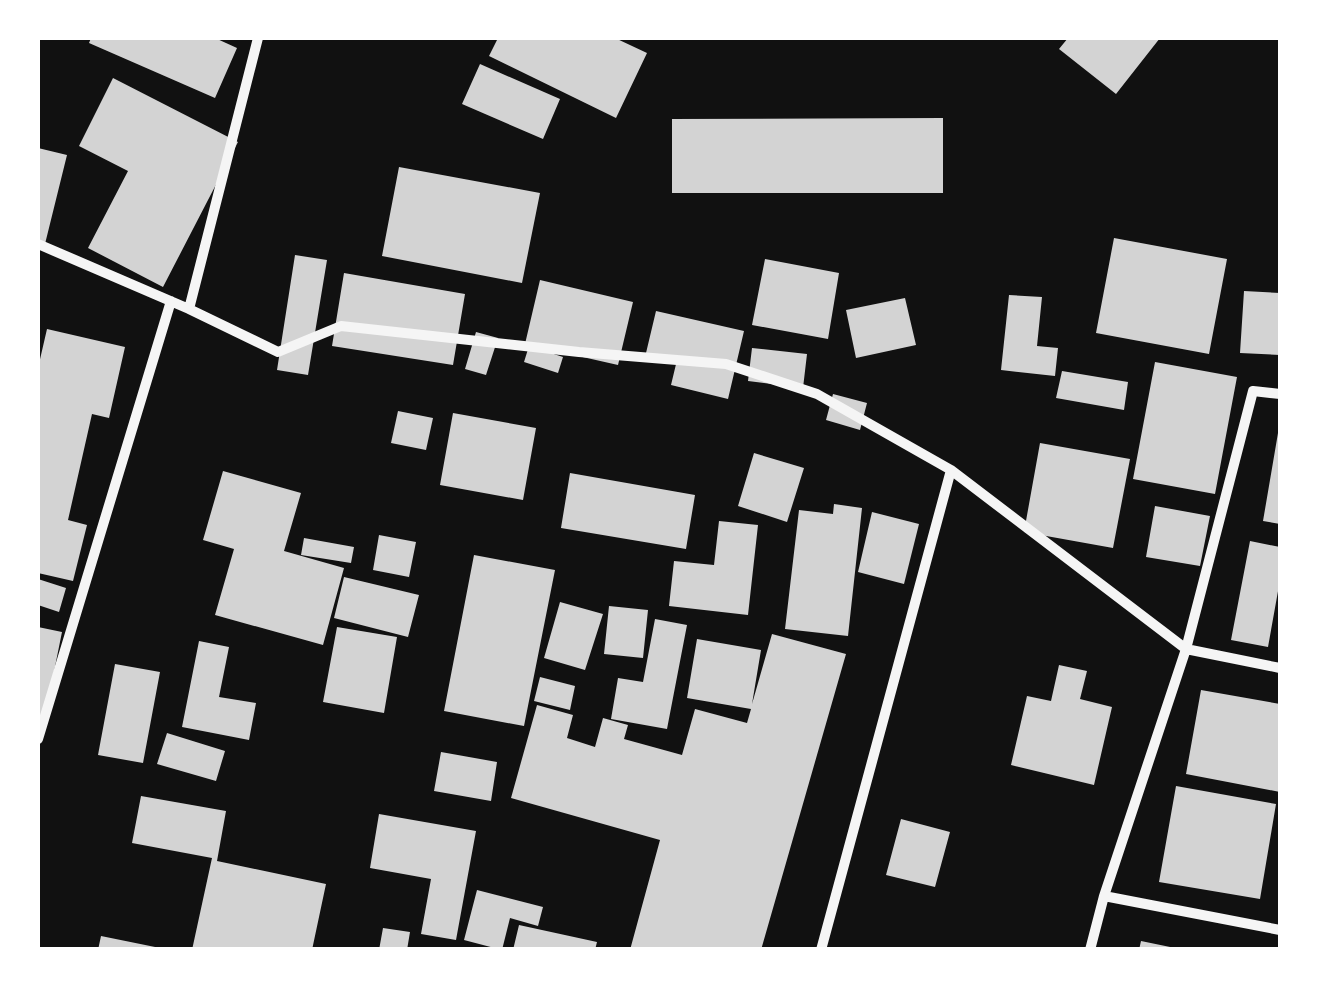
<svg xmlns="http://www.w3.org/2000/svg" width="1318" height="987" font-family="'Sofia Sans Condensed',sans-serif">
  <style>
    .building { fill: #d3d3d3 }
    .lines { fill: none; stroke-linecap: round; stroke-linejoin: round }
    .minor { stroke: #f5f5f5; stroke-width: 10 }
  </style>
  <rect width="100%" height="100%" fill="#111"/>
  <path class="building" d="M 91,38 L 215,38 L 237,48 L 215,98 L 89,43 Z
    M 498,38 L 615,38 L 647,53 L 616,118 L 489,56 Z
    M 1068,38 L 1160,38 L 1116,94 L 1059,49 Z
    M 480,64 L 560,99 L 543,139 L 462,104 Z
    M 113,78 L 238,142 L 163,287 L 88,248 L 128,171 L 79,146 Z
    M 943,118 L 943,193 L 672,193 L 672,119 Z
    M 38,148 L 67,155 L 45,244 L 38,242 Z
    M 399,167 L 540,193 L 522,283 L 382,256 Z
    M 1114,238 L 1227,259 L 1209,354 L 1096,333 Z
    M 295,255 L 327,260 L 308,375 L 277,370 Z
    M 765,259 L 839,273 L 828,339 L 752,325 Z
    M 344,273 L 465,294 L 453,365 L 332,346 Z
    M 540,280 L 633,302 L 618,365 L 525,344 Z
    M 1244,291 L 1280,293 L 1280,355 L 1240,353 Z
    M 1009,295 L 1042,297 L 1037,346 L 1058,348 L 1055,376 L 1001,370 Z
    M 905,298 L 916,345 L 856,358 L 846,310 Z
    M 656,311 L 744,331 L 728,399 L 671,385 L 677,360 L 646,353 Z
    M 47,329 L 125,347 L 109,418 L 92,414 L 68,520 L 87,525 L 73,581 L 38,573 L 38,368 Z
    M 476,332 L 498,338 L 486,375 L 465,369 Z
    M 529,346 L 563,357 L 558,373 L 524,362 Z
    M 752,348 L 807,354 L 803,388 L 748,381 Z
    M 1155,362 L 1237,377 L 1215,494 L 1133,479 Z
    M 1062,371 L 1128,382 L 1124,410 L 1056,398 Z
    M 833,394 L 867,403 L 860,430 L 826,420 Z
    M 398,411 L 433,418 L 426,450 L 391,443 Z
    M 453,413 L 536,428 L 523,500 L 440,485 Z
    M 1278,433 L 1280,433 L 1280,524 L 1263,521 Z
    M 1040,443 L 1130,459 L 1113,548 L 1024,532 Z
    M 754,453 L 804,468 L 787,522 L 738,506 Z
    M 223,471 L 301,493 L 284,551 L 344,568 L 323,645 L 215,615 L 234,549 L 203,540 Z
    M 570,473 L 695,495 L 686,549 L 561,528 Z
    M 834,504 L 862,508 L 848,636 L 785,629 L 799,510 L 833,514 Z
    M 1155,506 L 1210,516 L 1200,566 L 1146,557 Z
    M 872,512 L 919,524 L 904,584 L 858,572 Z
    M 719,521 L 758,525 L 748,615 L 669,606 L 674,561 L 714,565 Z
    M 379,535 L 416,542 L 409,577 L 373,570 Z
    M 304,538 L 354,547 L 351,563 L 301,555 Z
    M 1250,541 L 1280,547 L 1280,580 L 1268,647 L 1231,640 Z
    M 474,555 L 555,570 L 524,726 L 444,711 Z
    M 344,577 L 419,595 L 408,637 L 334,618 Z
    M 38,579 L 66,588 L 59,612 L 38,605 Z
    M 560,602 L 603,614 L 585,670 L 544,658 Z
    M 609,606 L 648,610 L 643,658 L 604,654 Z
    M 655,619 L 687,625 L 667,729 L 611,719 L 618,678 L 643,682 Z
    M 38,627 L 62,632 L 45,716 L 38,715 Z
    M 337,627 L 397,637 L 384,713 L 323,702 Z
    M 772,634 L 846,654 L 761,950 L 630,950 L 660,840 L 511,798 L 537,705 L 573,715 L 567,738 L 595,747 L 603,718 L 628,725 L 624,739 L 682,755 L 695,709 L 747,723 L 751,709 L 687,698 L 697,639 L 761,650 L 752,704 Z
    M 199,641 L 229,647 L 219,697 L 256,703 L 249,740 L 182,727 Z
    M 115,664 L 160,672 L 143,763 L 98,755 Z
    M 1059,665 L 1087,671 L 1080,699 L 1112,707 L 1094,785 L 1011,765 L 1027,696 L 1051,701 Z
    M 540,677 L 575,686 L 570,710 L 534,701 Z
    M 1201,690 L 1280,704 L 1280,792 L 1186,774 Z
    M 167,733 L 225,751 L 216,781 L 157,764 Z
    M 441,752 L 497,762 L 491,801 L 434,791 Z
    M 1176,786 L 1276,804 L 1260,899 L 1159,882 Z
    M 141,796 L 226,811 L 217,861 L 326,884 L 312,950 L 192,950 L 212,858 L 132,843 Z
    M 379,814 L 476,831 L 456,940 L 421,934 L 431,879 L 370,868 Z
    M 901,819 L 950,832 L 935,887 L 886,875 Z
    M 477,890 L 543,907 L 538,926 L 510,918 L 502,950 L 464,940 Z
    M 519,925 L 597,942 L 595,950 L 513,950 Z
    M 383,928 L 410,932 L 407,950 L 379,950 Z
    M 101,936 L 160,948 L 159,950 L 98,950 Z
    M 1141,941 L 1175,948 L 1175,950 L 1139,950 Z"/>
  <g class="lines">
    <path class="minor" d="M 38,244 L 189,309 L 278,352 L 341,326 L 579,352 L 726,364 L 817,394 L 951,470 L 821,950
      M 189,309 L 258,38
      M 951,470 L 1186,649 L 1280,668
      M 38,739 L 171,301
      M 1104,896 L 1280,930
      M 1090,950 L 1104,896 L 1186,649 L 1253,391 L 1280,394"/>
  </g>
  <rect width="1318" height="987" fill="none" stroke="#ffffff" stroke-width="80"/>
</svg>
